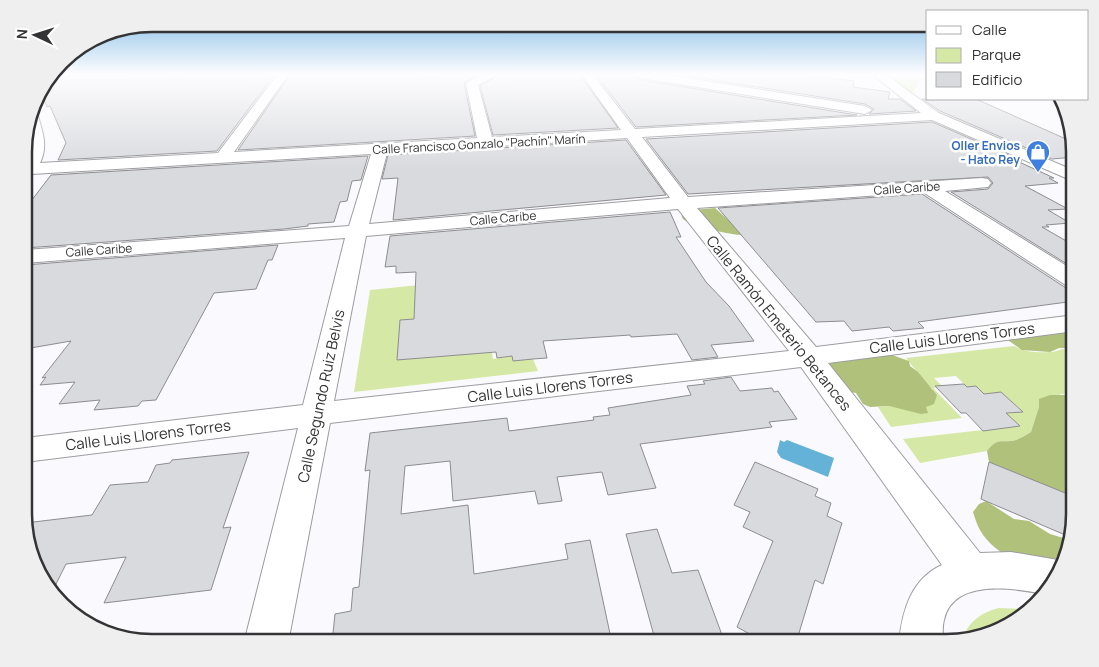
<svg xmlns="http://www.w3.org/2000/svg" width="1099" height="667" font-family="Manrope,sans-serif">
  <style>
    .green { fill: #d6e8a6 }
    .forest { fill: #afc17b }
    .water { fill: #65b2d9 }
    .building { fill: #d9dade; stroke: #8d8d91 }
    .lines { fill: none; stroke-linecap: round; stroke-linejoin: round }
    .street-casing { stroke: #9d9da1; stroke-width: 2 }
    .street { fill: #fff; fill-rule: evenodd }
    .labels { text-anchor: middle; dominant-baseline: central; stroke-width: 5; stroke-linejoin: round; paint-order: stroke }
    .far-street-label { font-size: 12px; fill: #343436; stroke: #fff }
    .far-shop-label { font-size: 12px; font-weight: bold; fill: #366cbe; stroke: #fff; text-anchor: end }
    .street-label { font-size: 15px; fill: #343436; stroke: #fff }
    .rim { fill: none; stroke: #343436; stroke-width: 2.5 }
  </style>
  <rect width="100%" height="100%" fill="#fafafe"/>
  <path class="green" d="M 886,75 L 921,79 L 912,94 Z
    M 448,282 L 482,291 L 493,359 L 512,356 L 533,359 L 538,371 L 354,392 L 370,290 Z
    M 1070,343 L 1075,343 L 1075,386 L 1071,395 L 1061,394 L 1039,407 L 1031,432 C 1026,435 1021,438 1016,440 C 1002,444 998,436 987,451 L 920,463 L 903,439 L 1019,426 L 1006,413 L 1022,411 L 1001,392 L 984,394 L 976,386 L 967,387 L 956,376 L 934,378 L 942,386 L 935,387 L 934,389 L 962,418 L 891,427 L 878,407 L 889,406 L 908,410 L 926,407 L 933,389 L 925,382 L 906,358 L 1014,346 C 1025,352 1038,353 1050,352 C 1057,352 1061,348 1070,348 Z
    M 999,608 L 1028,609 L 1011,626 L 962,641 C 967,622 982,612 999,608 Z"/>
  <path class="forest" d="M 715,208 L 745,235 C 735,236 690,226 683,219 C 681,216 682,214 682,211 Z
    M 1062,329 L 1075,333 L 1075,343 L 1070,343 L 1070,348 L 1059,348 L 1050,352 L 1022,350 L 1005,338 Z
    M 889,354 L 909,361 L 910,366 L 918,372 L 937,395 L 934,404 L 926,407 L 928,413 L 921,414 L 889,406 L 870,407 L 863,404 L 856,393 L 850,392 L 829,366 L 830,359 Z
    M 1075,386 L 1075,459 L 1066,459 L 1075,465 L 1075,496 L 1070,498 L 1021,477 L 1021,475 L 989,462 L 987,451 C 998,436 1002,444 1016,440 C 1021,438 1026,435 1031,432 L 1039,407 L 1039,399 L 1050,395 L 1071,395 L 1070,389 Z
    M 986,501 L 1014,519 L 1029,521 L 1050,534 L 1070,540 L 1058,579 C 1031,567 995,557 980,530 C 977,525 975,518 973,512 L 979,504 Z"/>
  <path class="water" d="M 780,440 L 784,442 L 787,440 L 834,458 L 828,477 L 781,458 L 777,452 Z"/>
  <path class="building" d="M 53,75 L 77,76 L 274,75 L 217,151 L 58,160 L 66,143 L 50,106 L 47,107 L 42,95 L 42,89 Z
    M 290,75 L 418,75 L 431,78 L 439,75 L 476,75 L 464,83 L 475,136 L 238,150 Z
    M 499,75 L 580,75 L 618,128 L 493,135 L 480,86 Z
    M 596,75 L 634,75 L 641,80 L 857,115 L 636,127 Z
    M 681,75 L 801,75 L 854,81 L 853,87 L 890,92 L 888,99 L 900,99 L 916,111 L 869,114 L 874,109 L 865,104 Z
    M 922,99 L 976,99 L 1075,143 L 1075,157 L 1052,159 L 940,111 Z
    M 932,122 L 1022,161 L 1017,161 L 1054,178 L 1049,178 L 1058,183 L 1025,186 L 1068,209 L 1048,210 L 1070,223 L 1046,225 L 1049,227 L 1042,227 L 1075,246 L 1075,269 L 951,192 L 988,189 L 993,183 L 988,177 L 688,194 L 646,139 Z
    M 626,140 L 666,195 L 393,220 L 398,178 L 382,179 L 388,155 Z
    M 368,156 L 361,180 L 352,181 L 347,201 L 340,202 L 334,222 L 308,224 L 308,226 L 284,229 L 25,248 L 25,209 L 51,175 Z
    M 922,194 L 1066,288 L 1075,290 L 1075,301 L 918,322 L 924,328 L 893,331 L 889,327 L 852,331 L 844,321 L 816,322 L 718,208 Z
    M 670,212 L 681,237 L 676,237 L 706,282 L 729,306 L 754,341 L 711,345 L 718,357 L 692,360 L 677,334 L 631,337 L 630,335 L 543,341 L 547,358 L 533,359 L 513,361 L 512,356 L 497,358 L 496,352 L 397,360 L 400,320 L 414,319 L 416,272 L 396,273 L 396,266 L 385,267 L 390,236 Z
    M 278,245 L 272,260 L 268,260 L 256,289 L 214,293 L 156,400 L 142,401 L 138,406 L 94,410 L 100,400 L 59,404 L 75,382 L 40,385 L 46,377 L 42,378 L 71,341 L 25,349 L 25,265 Z
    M 731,377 L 740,391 L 772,388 L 774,392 L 778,391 L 797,419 L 769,422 L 772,427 L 640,444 L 656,488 L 608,495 L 602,472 L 557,477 L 562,501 L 538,504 L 535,491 L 453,501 L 450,461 L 405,466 L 401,514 L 468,505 L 474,574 L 568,559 L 565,544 L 590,540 L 612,643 L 558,643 L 557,636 L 520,643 L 332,643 L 335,614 L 351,611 L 353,588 L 359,587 L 370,470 L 365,471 L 370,433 L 507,418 L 509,431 L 594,420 L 593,417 L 610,415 L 608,408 L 691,395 L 687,386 L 705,384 L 703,381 Z
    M 964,384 L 967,387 L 976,386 L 984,394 L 1001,392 L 1023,412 L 1006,413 L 1020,426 L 983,431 L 966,413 L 961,413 L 935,386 Z
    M 249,452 L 223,528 L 231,527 L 211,590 L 104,603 L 126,557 L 66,564 L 52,592 L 45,586 L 25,531 L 25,523 L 92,515 L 110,485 L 148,482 L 156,465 L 170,463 L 172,460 Z
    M 755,462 L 818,489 L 815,496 L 831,503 L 827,516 L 842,523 L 823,584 L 815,580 L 796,643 L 766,643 L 737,627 L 773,541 L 743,527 L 750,512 L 734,505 Z
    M 989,462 L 1075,497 L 1075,522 L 1070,537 L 981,499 Z
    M 657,529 L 672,573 L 698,570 L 725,643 L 656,643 L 626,534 Z"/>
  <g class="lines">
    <g class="street-casing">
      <path id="street" d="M 277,75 L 288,75 L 234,152 L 477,138 L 466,83 L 481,75 L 497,75 L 478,85 L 492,137 L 621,130 L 582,75 L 593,75 L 635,129 L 921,113 L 873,75 L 886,75 L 939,113 L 1075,171 L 1075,182 L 932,120 L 642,137 L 688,197 L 982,178 L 988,179 L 991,183 L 988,187 L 945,191 L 1075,271 L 1075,288 L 1067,286 L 923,192 L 697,208 L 816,347 L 1075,315 L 1075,331 L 828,363 L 980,553 L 1011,552 L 1058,560 L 1063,562 L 1058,579 L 1043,594 C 1014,588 953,578 944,620 C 942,627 943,635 943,643 L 899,643 C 902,611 911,579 942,565 L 801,367 L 330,423 L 288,643 L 244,643 L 298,428 L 25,462 L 25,438 L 303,405 L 345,238 L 25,263 L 25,250 L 349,226 L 371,154 L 32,174 L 25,177 L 25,160 L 30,146 L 27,128 L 32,112 L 38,116 C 43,133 48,147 40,163 L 218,153 ZM 627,138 L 670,198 L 369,224 L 387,153 ZM 678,209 L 789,351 L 334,401 L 366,236 Z
        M 636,75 L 666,75 L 865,106 L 872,110 L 865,114 L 641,78 Z
        M 916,75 L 928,75 L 928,79 L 917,77 Z"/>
    </g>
    <use href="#street" class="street"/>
  </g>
  <linearGradient id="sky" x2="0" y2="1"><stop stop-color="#73b3e2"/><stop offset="0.44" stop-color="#fdfdff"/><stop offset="1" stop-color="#fdfdff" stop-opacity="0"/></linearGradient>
  <rect width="1099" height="169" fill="url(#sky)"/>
  <defs>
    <g id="shop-pin" transform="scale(1.25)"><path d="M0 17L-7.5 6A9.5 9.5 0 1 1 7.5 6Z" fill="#3f7fe0" stroke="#fff"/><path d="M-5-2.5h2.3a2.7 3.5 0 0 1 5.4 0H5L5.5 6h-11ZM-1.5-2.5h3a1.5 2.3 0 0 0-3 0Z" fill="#fff"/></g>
  </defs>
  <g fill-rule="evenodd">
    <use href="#shop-pin" x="1038" y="152"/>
  </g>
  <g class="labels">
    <g class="far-street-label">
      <text transform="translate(479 144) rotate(-3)">Calle Francisco Gonzalo "Pachín" Marín</text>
      <text transform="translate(907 188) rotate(-4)">Calle Caribe</text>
      <text transform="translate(503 218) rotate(-5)">Calle Caribe</text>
      <text transform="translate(99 250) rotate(-4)">Calle Caribe</text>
    </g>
    <g class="far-shop-label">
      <text x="1020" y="145">Oller Envios<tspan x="1020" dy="14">- Hato Rey</tspan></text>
    </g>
    <g class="street-label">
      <text transform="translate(779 323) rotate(51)">Calle Ramón Emeterio Betances</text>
      <text transform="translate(952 338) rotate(-7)">Calle Luis Llorens Torres</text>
      <text transform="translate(550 387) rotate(-7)">Calle Luis Llorens Torres</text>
      <text transform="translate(321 396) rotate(-78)">Calle Segundo Ruiz Belvis</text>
      <text transform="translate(148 435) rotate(-7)">Calle Luis Llorens Torres</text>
    </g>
  </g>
  <path d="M0 0H1099V667H0ZM152 32H946A120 120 0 0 1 1066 152V514A120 120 0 0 1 946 634H152A120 120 0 0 1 32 514V152A120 120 0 0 1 152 32Z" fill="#efefef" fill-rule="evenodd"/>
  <path class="rim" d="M152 32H946A120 120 0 0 1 1066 152V514A120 120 0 0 1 946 634H152A120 120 0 0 1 32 514V152A120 120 0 0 1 152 32Z"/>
  <rect x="926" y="10" width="162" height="90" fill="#ffffff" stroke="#aeaeaf"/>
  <rect x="936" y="26" width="25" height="8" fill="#ffffff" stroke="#aeaeaf"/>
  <text x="972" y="35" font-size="15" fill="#343436">Calle</text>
  <rect x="936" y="48" width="25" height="15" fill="#d6e8a6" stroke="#aeaeaf"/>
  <text x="972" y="60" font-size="15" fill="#343436">Parque</text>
  <rect x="936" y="72" width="25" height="15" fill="#d9dade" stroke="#aeaeaf"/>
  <text x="972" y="85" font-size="15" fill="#343436">Edificio</text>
  <g transform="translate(35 35) rotate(274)" stroke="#ffffff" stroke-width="4" paint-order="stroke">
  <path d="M0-4L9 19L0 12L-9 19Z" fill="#343436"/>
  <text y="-8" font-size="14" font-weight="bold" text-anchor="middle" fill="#343436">N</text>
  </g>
</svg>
